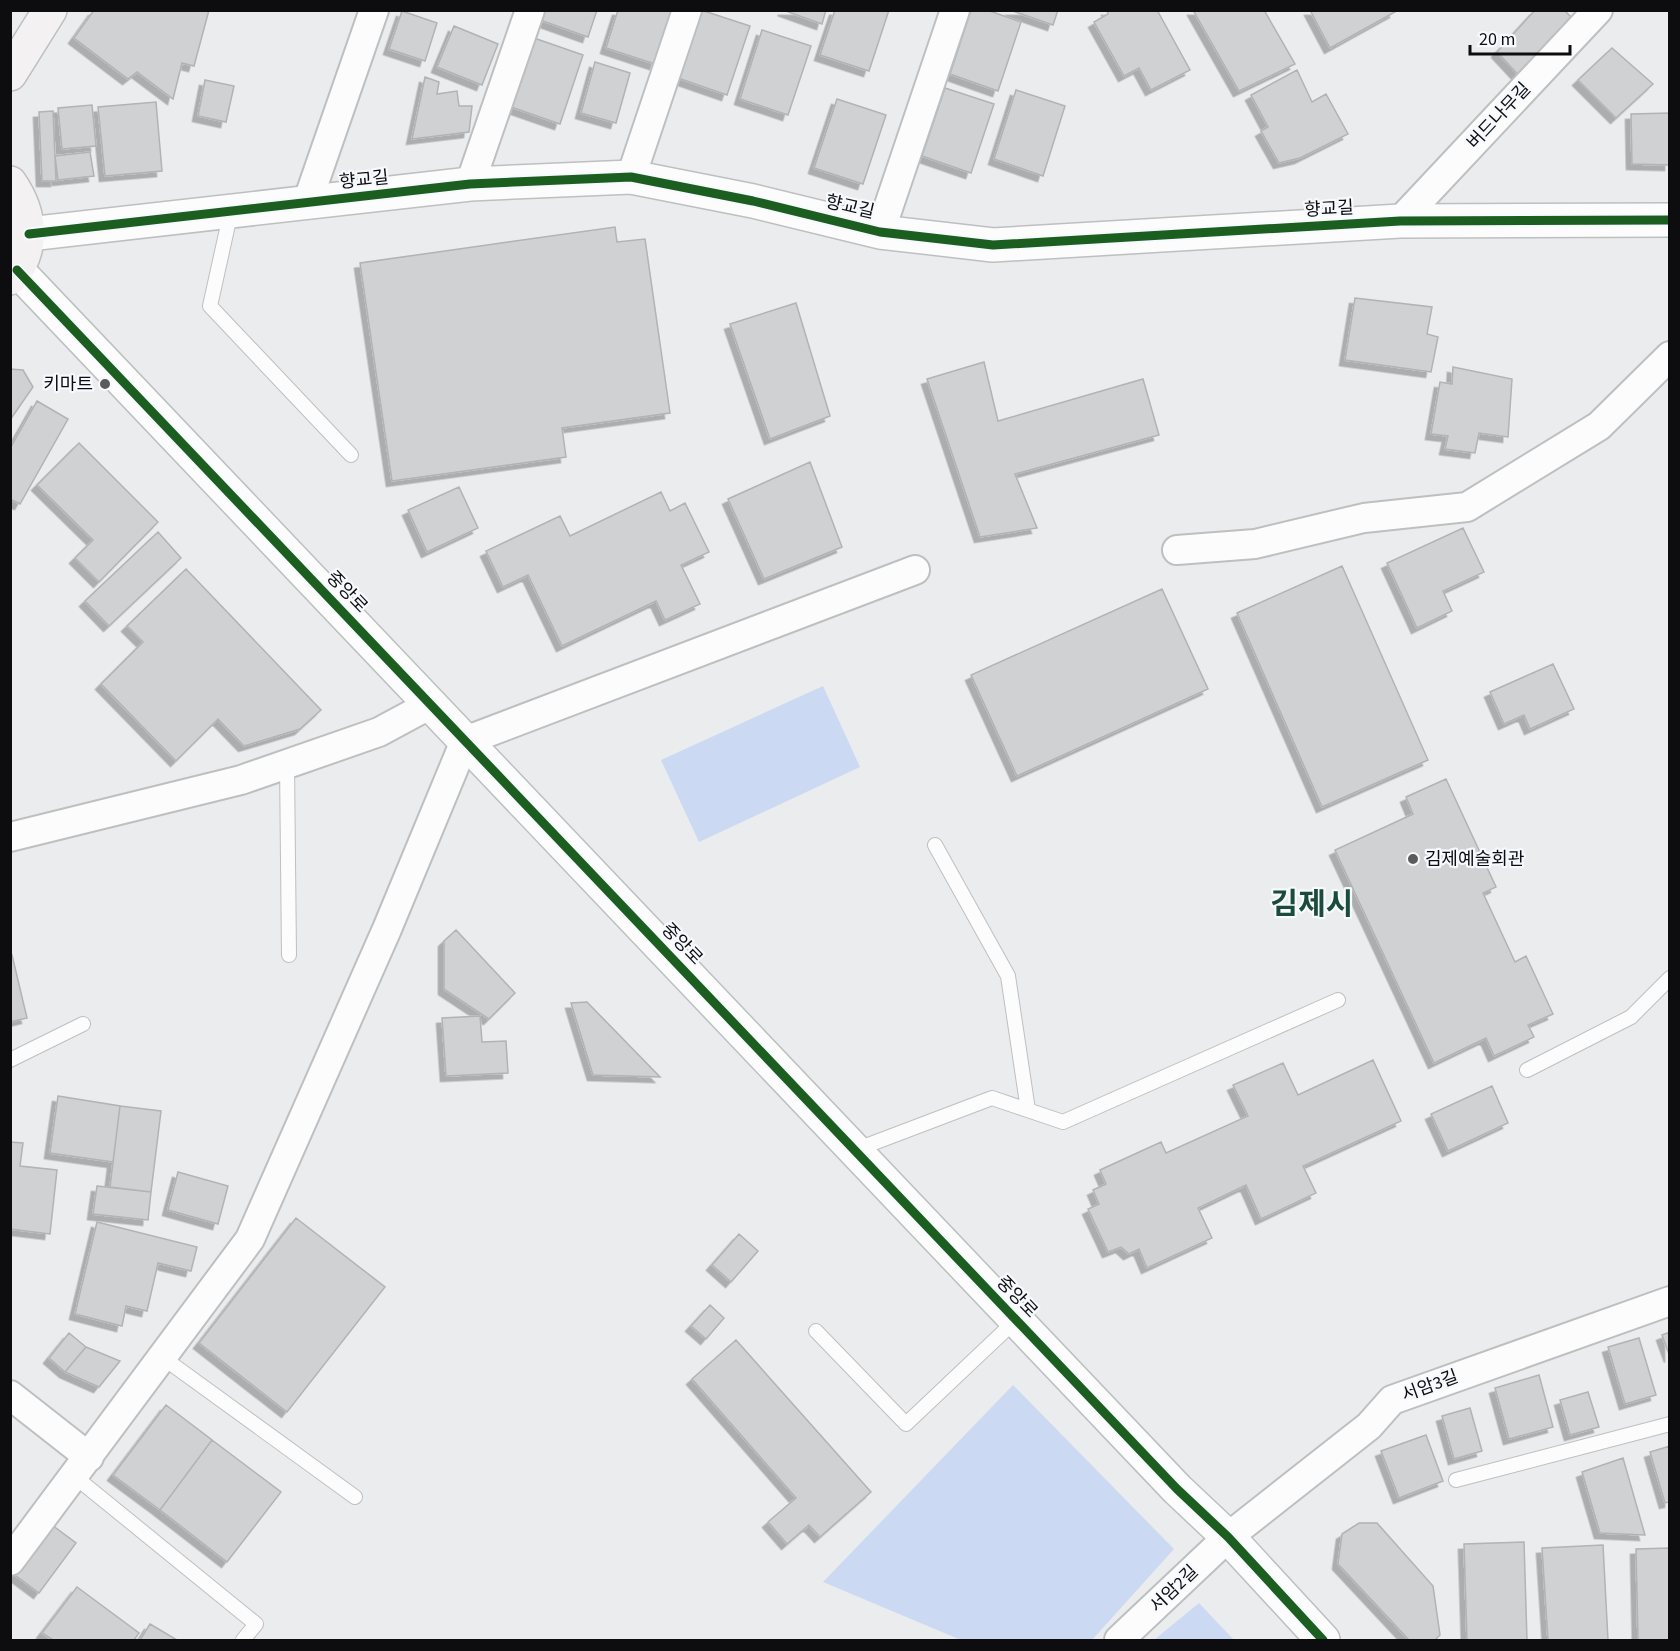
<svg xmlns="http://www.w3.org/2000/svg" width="1680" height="1651" font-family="'Source Sans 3','Noto Sans KR',sans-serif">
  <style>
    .green { fill: #cbdaf2 }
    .building { fill: #d0d1d3; stroke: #b1b3b4; stroke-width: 1.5; filter: url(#shadow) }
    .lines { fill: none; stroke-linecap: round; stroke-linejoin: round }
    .service-casing { stroke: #bebfc1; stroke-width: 16 }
    .minor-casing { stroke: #bebfc1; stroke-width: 32 }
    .tertiary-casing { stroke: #bebfc1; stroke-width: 36 }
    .secondary-casing { stroke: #bebfc1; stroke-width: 36 }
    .service { stroke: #fcfcfc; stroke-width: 14 }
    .minor { stroke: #fcfcfc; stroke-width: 28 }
    .tertiary { stroke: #fcfcfc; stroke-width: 33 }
    .secondary { stroke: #f3f1f1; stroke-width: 33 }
    .cycleway-casing { stroke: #f6f9fd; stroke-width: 13 }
    .cycleway { stroke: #1b5e20; stroke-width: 9 }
    .poi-dot { fill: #5a5b5d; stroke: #f6f9fd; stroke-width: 2 }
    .labels { text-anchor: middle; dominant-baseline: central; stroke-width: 4.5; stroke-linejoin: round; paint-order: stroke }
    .street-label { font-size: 18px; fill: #0d0d0f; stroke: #f6f9fd }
    .poi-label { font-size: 18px; fill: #0d0d0f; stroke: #f6f9fd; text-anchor: end }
    .town-label { font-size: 30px; font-weight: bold; fill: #1b4b3a; stroke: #f6f9fd }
  </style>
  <defs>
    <filter id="shadow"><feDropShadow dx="-5.5" dy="5.5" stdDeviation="0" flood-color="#0004"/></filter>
  </defs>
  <rect width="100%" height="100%" fill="#eaecee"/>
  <path class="green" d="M 823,686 L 860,767 L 699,842 L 661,760 Z
    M 1013,1385 L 1174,1549 L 1092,1640 L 961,1640 L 823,1582 Z
    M 1199,1603 L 1234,1640 L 1154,1640 Z"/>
  <path class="building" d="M 94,10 L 209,10 L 194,66 L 182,63 L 173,99 L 137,72 L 128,79 L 74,38 Z
    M 543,10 L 597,10 L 588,37 L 540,20 Z
    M 618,10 L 672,10 L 655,64 L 606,48 Z
    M 701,10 L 750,26 L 727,95 L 678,78 Z
    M 783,10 L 826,10 L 822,24 Z
    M 835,10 L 889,10 L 869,71 L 820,55 Z
    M 971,10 L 987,10 L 1021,22 L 998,91 L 950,74 Z
    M 1010,10 L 1058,10 L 1053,25 Z
    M 1107,10 L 1157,10 L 1190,70 L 1151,90 L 1139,68 L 1124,76 L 1094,22 L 1108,14 Z
    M 1193,10 L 1264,10 L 1295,64 L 1239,91 Z
    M 1310,10 L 1394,10 L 1395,12 L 1330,48 Z
    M 1535,10 L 1564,10 L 1577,23 L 1523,80 L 1497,52 Z
    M 402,11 L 437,23 L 425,61 L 389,49 Z
    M 454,26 L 498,44 L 482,85 L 437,67 Z
    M 762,30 L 811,46 L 788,115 L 740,99 Z
    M 534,38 L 583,55 L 560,124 L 511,107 Z
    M 1612,48 L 1653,84 L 1616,118 L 1578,80 Z
    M 595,62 L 630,73 L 616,123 L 581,113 Z
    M 1297,70 L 1312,102 L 1326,94 L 1348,134 L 1300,158 L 1279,163 L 1261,131 L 1268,127 L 1251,95 Z
    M 425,77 L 439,82 L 437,94 L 457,91 L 459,106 L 472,106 L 469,132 L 412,139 Z
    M 205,80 L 234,86 L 226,122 L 198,116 Z
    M 945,88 L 994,104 L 971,173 L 922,156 Z
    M 1016,90 L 1065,106 L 1043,176 L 994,159 Z
    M 837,99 L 886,115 L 863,184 L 814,168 Z
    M 156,102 L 162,171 L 105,176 L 98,107 Z
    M 92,105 L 96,146 L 62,149 L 58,108 Z
    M 53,111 L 56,181 L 42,181 L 39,112 Z
    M 1670,113 L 1670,165 L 1632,164 L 1631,114 Z
    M 90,152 L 94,176 L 58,180 L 55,156 Z
    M 615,227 L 617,242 L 645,239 L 670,413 L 562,428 L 566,457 L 392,481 L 360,263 Z
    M 1355,298 L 1432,307 L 1427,334 L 1438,337 L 1431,372 L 1345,360 Z
    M 796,303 L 830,416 L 770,439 L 730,324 Z
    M 984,362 L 998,421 L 1143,379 L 1159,435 L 1015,474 L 1037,528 L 980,537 L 927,379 Z
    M 1453,367 L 1512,379 L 1508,437 L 1479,433 L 1475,453 L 1445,449 L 1448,436 L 1431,434 L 1440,382 L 1452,384 Z
    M 10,369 L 23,370 L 33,387 L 10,420 Z
    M 37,401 L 68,419 L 20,504 L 10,499 L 10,444 L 12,445 Z
    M 79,443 L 158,522 L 99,582 L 75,558 L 93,540 L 37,485 Z
    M 810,462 L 842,547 L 764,579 L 728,499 Z
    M 459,487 L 478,528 L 427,552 L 408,510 Z
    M 661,492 L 670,511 L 685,503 L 709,552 L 681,565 L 700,604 L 665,620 L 656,601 L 562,646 L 528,575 L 503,587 L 486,551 L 560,516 L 570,536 Z
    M 1463,528 L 1484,572 L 1443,591 L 1452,611 L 1417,628 L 1387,563 Z
    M 158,532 L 181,558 L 109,626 L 85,601 Z
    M 1342,566 L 1428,760 L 1322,807 L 1237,613 Z
    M 186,569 L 321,710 L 300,729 L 244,746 L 218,719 L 176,761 L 101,684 L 143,642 L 127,626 Z
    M 1162,589 L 1208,689 L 1017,776 L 971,675 Z
    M 1553,664 L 1574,709 L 1530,729 L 1524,715 L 1504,724 L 1490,692 Z
    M 1446,779 L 1496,887 L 1483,893 L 1515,962 L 1526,956 L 1553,1014 L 1528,1025 L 1534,1037 L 1494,1056 L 1486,1038 L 1434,1063 L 1335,850 L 1413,814 L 1406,797 Z
    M 456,930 L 515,993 L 489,1019 L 444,989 L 444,941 Z
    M 12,955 L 27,1018 L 10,1022 L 10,956 Z
    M 587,1002 L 660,1077 L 593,1075 L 571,1003 Z
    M 480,1016 L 482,1042 L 506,1041 L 508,1073 L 446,1076 L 442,1018 Z
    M 1373,1060 L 1401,1121 L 1303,1166 L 1316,1193 L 1261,1219 L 1246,1185 L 1198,1208 L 1212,1238 L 1147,1268 L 1139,1249 L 1129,1254 L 1121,1247 L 1108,1252 L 1088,1209 L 1099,1204 L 1093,1190 L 1106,1184 L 1100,1170 L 1161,1142 L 1166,1153 L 1248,1116 L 1233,1085 L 1283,1063 L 1298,1095 Z
    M 1492,1086 L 1508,1123 L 1448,1151 L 1431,1114 Z
    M 58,1096 L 120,1106 L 113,1162 L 50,1153 Z
    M 120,1106 L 161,1111 L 151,1192 L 110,1187 Z
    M 10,1142 L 23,1143 L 20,1166 L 57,1170 L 50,1234 L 10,1229 Z
    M 178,1172 L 228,1186 L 218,1224 L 168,1210 Z
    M 97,1186 L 151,1192 L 148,1220 L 93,1214 Z
    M 296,1218 L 385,1287 L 287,1412 L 199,1343 Z
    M 97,1222 L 197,1247 L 191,1271 L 158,1263 L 147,1311 L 126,1306 L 122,1326 L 75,1314 Z
    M 739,1234 L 758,1251 L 731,1282 L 712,1265 Z
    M 710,1305 L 724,1318 L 706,1339 L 691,1326 Z
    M 1670,1332 L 1670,1357 L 1662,1335 Z
    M 69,1333 L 86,1347 L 65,1372 L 49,1358 Z
    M 1639,1338 L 1656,1395 L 1625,1404 L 1608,1347 Z
    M 736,1340 L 871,1492 L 820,1537 L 809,1525 L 787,1544 L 768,1522 L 796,1498 L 692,1379 Z
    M 86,1347 L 120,1361 L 99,1387 L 65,1372 Z
    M 1539,1375 L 1553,1427 L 1509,1439 L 1495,1388 Z
    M 1588,1392 L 1599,1427 L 1570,1435 L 1560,1400 Z
    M 166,1405 L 212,1440 L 160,1510 L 113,1475 Z
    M 1470,1408 L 1482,1451 L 1454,1459 L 1442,1416 Z
    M 1426,1435 L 1443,1481 L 1399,1498 L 1381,1451 Z
    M 212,1440 L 281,1492 L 227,1562 L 160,1510 Z
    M 1670,1446 L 1670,1502 L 1665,1503 L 1650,1452 Z
    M 1623,1458 L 1645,1535 L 1600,1533 L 1582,1472 Z
    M 1359,1523 L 1377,1523 L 1433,1586 L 1440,1635 L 1435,1640 L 1409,1640 L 1338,1564 L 1342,1534 Z
    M 52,1525 L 76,1543 L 39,1593 L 15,1575 Z
    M 1524,1542 L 1527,1640 L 1467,1640 L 1464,1544 Z
    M 1603,1545 L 1608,1640 L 1548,1640 L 1542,1548 Z
    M 1670,1548 L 1670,1640 L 1638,1640 L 1636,1549 Z
    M 77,1587 L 139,1633 L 134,1640 L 53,1640 L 42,1633 Z
    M 150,1624 L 177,1640 L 140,1640 Z"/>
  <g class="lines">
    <g class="service-casing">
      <path id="service" d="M 231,211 L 210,306 L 351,455
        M 287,765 L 289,955
        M 935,845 L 1008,976 L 1028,1110
        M 10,1060 L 83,1024
        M 1527,1070 L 1631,1017 L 1670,978
        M 855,1150 L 992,1098 L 1063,1122 L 1338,1000
        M 816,1331 L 906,1424 L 1016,1320
        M 162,1357 L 355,1497
        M 74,1476 L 256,1624 L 243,1640
        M 1456,1480 L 1670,1424"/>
    </g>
    <g class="minor-casing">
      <path id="minor" d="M 631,177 L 687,10
        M 470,184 L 530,10
        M 307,203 L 374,10
        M 1400,221 L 1598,10
        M 880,232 L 955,10
        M 1177,550 L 1255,544 L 1364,518 L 1467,507 L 1599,426 L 1670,356
        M 10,837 L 241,780 L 379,732 L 431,704
        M 10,1395 L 89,1457
        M 10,1561 L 250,1239 L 387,929 L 465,741 L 915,570
        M 1119,1640 L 1228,1537 L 1369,1426 L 1392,1400 L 1670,1301"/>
    </g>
    <g class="tertiary-casing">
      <path id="tertiary" d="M 29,234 L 470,184 L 631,177 L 753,201 L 880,232 L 993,245 L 1400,221 L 1670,220
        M 17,270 L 1177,1489 L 1228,1537 L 1323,1640"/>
    </g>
    <g class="secondary-casing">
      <path id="secondary" d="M 10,74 L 50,10
        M 10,183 C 31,213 35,249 10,278"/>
    </g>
    <use href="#service" class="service"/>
    <use href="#minor" class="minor"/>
    <use href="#tertiary" class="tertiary"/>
    <use href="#secondary" class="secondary"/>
    <g class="cycleway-casing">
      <path id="cycleway" d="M 29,234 L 470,184 L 631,177 L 753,201 L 880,232 L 993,245 L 1400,221 L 1670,220
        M 17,270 L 1177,1489 L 1228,1537 L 1323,1640"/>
    </g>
    <use href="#cycleway" class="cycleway"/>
  </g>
  <g class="poi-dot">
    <circle cx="105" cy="384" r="6"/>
    <circle cx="1413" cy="859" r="6"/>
  </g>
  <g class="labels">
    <g class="street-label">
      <text transform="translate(1499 116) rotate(-47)">버드나무길</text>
      <text transform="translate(364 180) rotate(-6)">향교길</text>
      <text transform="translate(850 207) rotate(13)">향교길</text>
      <text transform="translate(1329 209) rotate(-3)">향교길</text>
      <text transform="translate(347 592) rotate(46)">중앙로</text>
      <text transform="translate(682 944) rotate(46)">중앙로</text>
      <text transform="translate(1017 1297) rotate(46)">중앙로</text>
      <text transform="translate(1430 1386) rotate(-20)">서암3길</text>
      <text transform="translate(1174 1589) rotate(-44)">서암2길</text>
    </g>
    <g class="poi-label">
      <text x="93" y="384">키마트</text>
      <text x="1425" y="859" text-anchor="start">김제예술회관</text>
    </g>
    <g class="town-label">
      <text x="1312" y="904">김제시</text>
    </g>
  </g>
  <rect width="1680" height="1651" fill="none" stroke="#0d0d0f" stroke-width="24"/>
  <path d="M1470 45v9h100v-9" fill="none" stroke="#0d0d0f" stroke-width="3"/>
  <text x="1479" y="45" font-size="18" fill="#0d0d0f" stroke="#f6f9fd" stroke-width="4.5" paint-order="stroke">20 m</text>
</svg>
